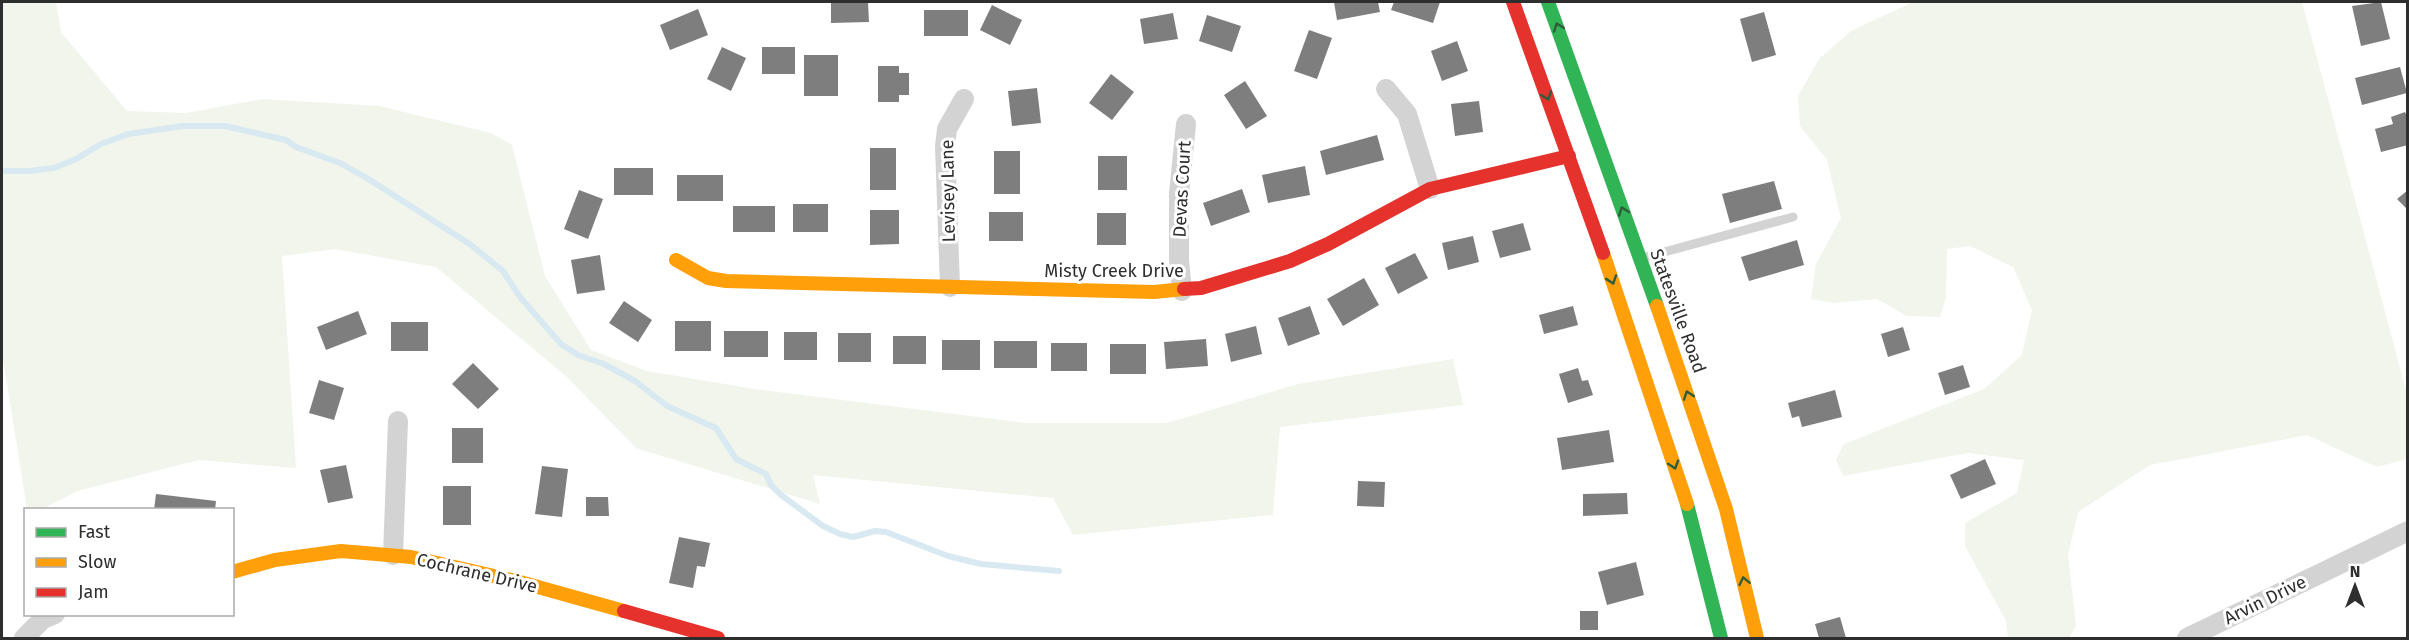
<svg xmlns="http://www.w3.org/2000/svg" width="2409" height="640" font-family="'Fira Sans',sans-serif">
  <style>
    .green { fill: #f1f5eb }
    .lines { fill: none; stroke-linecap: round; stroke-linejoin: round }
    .stream { stroke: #d8e9f2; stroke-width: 6 }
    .building { fill: #7e7e7e }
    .lane { stroke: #d3d3d3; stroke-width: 9 }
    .street { stroke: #d3d3d3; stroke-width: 20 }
    .fast { stroke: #30b455; stroke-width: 14 }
    .slow { stroke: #ff9f0a; stroke-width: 14 }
    .jam { stroke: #e5322d; stroke-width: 14 }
    .oneway { stroke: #2f5d3c }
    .labels { text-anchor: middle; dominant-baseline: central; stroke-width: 6; stroke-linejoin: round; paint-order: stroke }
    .street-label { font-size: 18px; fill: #2e2e2e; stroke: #fff }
  </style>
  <rect width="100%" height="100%" fill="#fff"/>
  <path class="green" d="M 2,2 L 56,2 L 61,32 L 127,111 L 186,113 L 263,99 L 379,106 L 491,133 L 512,145 L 545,276 L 591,350 L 647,371 L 754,389 L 1025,423 L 1167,423 L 1298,384 L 1453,359 L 1463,405 L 1280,427 L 1273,515 L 1073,535 L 1053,498 L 813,475 L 820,504 L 636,448 L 567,377 L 436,267 L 335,249 L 282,256 L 296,468 L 199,460 L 77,491 L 42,509 L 27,509 L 2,352 Z
    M 1913,2 L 2302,2 L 2407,394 L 2407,459 L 2377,467 L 2307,435 L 2150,465 L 2078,512 L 2068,555 L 2076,626 L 2069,638 L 2008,638 L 2006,621 L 1965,546 L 1965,523 L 2017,493 L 2024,460 L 1968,453 L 1843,476 L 1836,460 L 1844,444 L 1984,389 L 2022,355 L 2032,310 L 2013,267 L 1970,246 L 1947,249 L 1946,298 L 1940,317 L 1907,316 L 1877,299 L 1833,303 L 1811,299 L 1816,264 L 1841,218 L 1827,160 L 1800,126 L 1798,96 L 1819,59 L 1851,31 Z"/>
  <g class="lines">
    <path class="stream" d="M 2,171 L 29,171 L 54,168 L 76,159 L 101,144 L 128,134 L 183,126 L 225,126 L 286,140 L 296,147 L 340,163 L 367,178 L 471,245 L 503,271 L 520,297 L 561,344 L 578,355 L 604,364 L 635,381 L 667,406 L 716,428 L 736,459 L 766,474 L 771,485 L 781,495 L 823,526 L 840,534 L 853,537 L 875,531 L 886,532 L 948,556 L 981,564 L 1059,571"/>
  </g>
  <path class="building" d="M 831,2 L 868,2 L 869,22 L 831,23 Z
    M 1334,2 L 1378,2 L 1380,12 L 1337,20 Z
    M 1394,2 L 1440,2 L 1433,23 L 1391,10 Z
    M 2381,2 L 2390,39 L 2361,46 L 2352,6 Z
    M 992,5 L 1022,20 L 1010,45 L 980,30 Z
    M 698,9 L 708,35 L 670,50 L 660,25 Z
    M 924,10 L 968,10 L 968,36 L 924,36 Z
    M 1764,12 L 1776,55 L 1752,62 L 1740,19 Z
    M 1173,13 L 1178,39 L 1144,44 L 1140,19 Z
    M 1207,15 L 1241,26 L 1232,52 L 1199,41 Z
    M 1309,30 L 1332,38 L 1317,79 L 1294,71 Z
    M 1457,41 L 1468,71 L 1442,81 L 1431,51 Z
    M 722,47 L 746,58 L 731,91 L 707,79 Z
    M 762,47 L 795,47 L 795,74 L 762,74 Z
    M 804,55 L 838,55 L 838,96 L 804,96 Z
    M 878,66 L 899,66 L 899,73 L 909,73 L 909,95 L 899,95 L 899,102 L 878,102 Z
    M 2400,67 L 2407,93 L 2362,105 L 2355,78 Z
    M 1111,74 L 1134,92 L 1112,120 L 1089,103 Z
    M 1245,81 L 1267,116 L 1246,129 L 1224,95 Z
    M 1037,88 L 1041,123 L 1012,126 L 1008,91 Z
    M 1479,101 L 1483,132 L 1455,136 L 1451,104 Z
    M 2405,112 L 2408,119 L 2408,145 L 2381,152 L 2375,129 L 2393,124 L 2391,117 Z
    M 1377,135 L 1384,160 L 1326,175 L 1320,151 Z
    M 870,148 L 896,148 L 896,190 L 870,190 Z
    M 994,151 L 1020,151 L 1020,194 L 994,194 Z
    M 1098,156 L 1127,156 L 1127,190 L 1098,190 Z
    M 1305,166 L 1310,195 L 1268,203 L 1262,175 Z
    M 614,168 L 653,168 L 653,195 L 614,195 Z
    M 677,175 L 723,175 L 723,201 L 677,201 Z
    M 1774,181 L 1782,209 L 1730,223 L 1722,194 Z
    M 1242,189 L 1250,212 L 1211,226 L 1203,203 Z
    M 579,190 L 603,199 L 588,239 L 564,229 Z
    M 2408,190 L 2408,210 L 2397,199 Z
    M 793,204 L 828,204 L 828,232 L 793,232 Z
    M 733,206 L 775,206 L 775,232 L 733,232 Z
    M 870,210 L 899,210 L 899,244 L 870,245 Z
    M 989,212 L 1023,212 L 1023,241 L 989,241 Z
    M 1097,213 L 1126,213 L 1126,245 L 1097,245 Z
    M 1523,223 L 1531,250 L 1500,258 L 1492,231 Z
    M 1473,236 L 1479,262 L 1448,270 L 1442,243 Z
    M 1797,240 L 1804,265 L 1749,281 L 1741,257 Z
    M 1415,253 L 1428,278 L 1398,294 L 1385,268 Z
    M 600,255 L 605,290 L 577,294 L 571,260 Z
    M 1364,278 L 1379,305 L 1343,326 L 1327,299 Z
    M 624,301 L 652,320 L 638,342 L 609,323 Z
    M 1310,306 L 1320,334 L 1288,346 L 1278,318 Z
    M 1573,306 L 1578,325 L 1544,334 L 1539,315 Z
    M 358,311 L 367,334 L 326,350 L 317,327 Z
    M 675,321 L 711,321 L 711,351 L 675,351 Z
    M 391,322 L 428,322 L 428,351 L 391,351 Z
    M 1256,326 L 1262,354 L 1231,362 L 1225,334 Z
    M 1903,327 L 1910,350 L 1888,357 L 1881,334 Z
    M 724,331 L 768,331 L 768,357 L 724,357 Z
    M 784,332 L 817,332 L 817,360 L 784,360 Z
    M 838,333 L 871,333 L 871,362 L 838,362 Z
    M 893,336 L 926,336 L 926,364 L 893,364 Z
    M 1206,339 L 1208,366 L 1166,369 L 1164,342 Z
    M 942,340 L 980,340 L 980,370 L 942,370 Z
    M 994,341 L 1037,341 L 1037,368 L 994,368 Z
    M 1051,343 L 1087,343 L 1087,371 L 1051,371 Z
    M 1110,344 L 1146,344 L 1146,374 L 1110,374 Z
    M 473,363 L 499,389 L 478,409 L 452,384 Z
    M 1963,365 L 1970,387 L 1945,395 L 1938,373 Z
    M 1578,368 L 1582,381 L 1588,380 L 1593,395 L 1568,403 L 1559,374 Z
    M 319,380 L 344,388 L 334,420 L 309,413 Z
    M 1835,390 L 1842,417 L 1802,427 L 1799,416 L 1792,418 L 1788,403 Z
    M 452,428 L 483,428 L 483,463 L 452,463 Z
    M 1609,430 L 1614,462 L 1562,470 L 1557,438 Z
    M 1985,459 L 1996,484 L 1961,499 L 1950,475 Z
    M 346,465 L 353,498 L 328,503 L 320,470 Z
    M 542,466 L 568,469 L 562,517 L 535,514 Z
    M 1358,481 L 1385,482 L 1384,507 L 1357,506 Z
    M 443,486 L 471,486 L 471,525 L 443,525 Z
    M 1627,493 L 1628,514 L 1583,516 L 1583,494 Z
    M 156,494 L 216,501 L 215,510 L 154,510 Z
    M 586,497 L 608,497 L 609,516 L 586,516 Z
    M 679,537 L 710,543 L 705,567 L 697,566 L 693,588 L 669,583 Z
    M 1636,562 L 1644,595 L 1607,605 L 1598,572 Z
    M 1580,611 L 1598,611 L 1598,630 L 1580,630 Z
    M 1840,617 L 1846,638 L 1819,638 L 1815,624 Z"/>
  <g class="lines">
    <path class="lane" d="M 1642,258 L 1793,217"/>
    <path class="street" d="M 1386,89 L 1407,114 L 1430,189
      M 950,287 L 945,146 L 947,129 L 964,99
      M 1182,291 L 1179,260 L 1179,194 L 1186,124
      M 393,555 L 398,421
      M 24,638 L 43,619 L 55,614
      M 2187,638 L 2408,531"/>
    <path class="fast" d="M 1548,2 L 1657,306
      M 1687,504 L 1721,638"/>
    <path class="slow" d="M 1603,253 L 1687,504
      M 676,260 L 708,278 L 726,281 L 1154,292 L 1184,289
      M 1657,306 L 1726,509 L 1757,638
      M 232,572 L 275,560 L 341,551 L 411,557 L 520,582 L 624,611"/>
    <path class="jam" d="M 1513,2 L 1603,253
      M 1184,289 L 1201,288 L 1290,261 L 1328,244 L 1430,189 L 1569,156
      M 624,611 L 718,638"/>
  </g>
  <defs><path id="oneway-chevron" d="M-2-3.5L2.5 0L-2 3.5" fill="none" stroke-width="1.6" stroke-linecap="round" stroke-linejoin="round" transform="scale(1.5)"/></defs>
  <g class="oneway">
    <use href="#oneway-chevron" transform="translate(1558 27) rotate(-110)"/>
    <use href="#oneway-chevron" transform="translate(1547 96) rotate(70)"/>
    <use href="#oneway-chevron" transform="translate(1623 211) rotate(-110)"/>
    <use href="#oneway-chevron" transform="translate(1612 280) rotate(71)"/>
    <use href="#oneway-chevron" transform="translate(1688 395) rotate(-109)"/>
    <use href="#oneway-chevron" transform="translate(1674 465) rotate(72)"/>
    <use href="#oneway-chevron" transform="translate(1744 581) rotate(-102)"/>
  </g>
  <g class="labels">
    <g class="street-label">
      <text transform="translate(1182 189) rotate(-87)">Devas Court</text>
      <text transform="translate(948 191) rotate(-91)">Levisey Lane</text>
      <text x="1114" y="271">Misty Creek Drive</text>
      <text transform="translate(1678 311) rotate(70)">Statesville Road</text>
      <text transform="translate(477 573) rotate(13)">Cochrane Drive</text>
      <text transform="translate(2265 600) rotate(-26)">Arvin Drive</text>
    </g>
  </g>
  <rect width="2409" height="640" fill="none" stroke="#2e2e2e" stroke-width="6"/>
  <rect x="24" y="508" width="210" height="108" fill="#ffffff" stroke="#ababab" stroke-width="1.5"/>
  <rect x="36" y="528" width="30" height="9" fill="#30b455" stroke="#ababab" stroke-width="1.5"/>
  <text x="78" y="538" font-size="18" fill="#2e2e2e">Fast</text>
  <rect x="36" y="558" width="30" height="9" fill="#ff9f0a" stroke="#ababab" stroke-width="1.5"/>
  <text x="78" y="568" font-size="18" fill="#2e2e2e">Slow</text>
  <rect x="36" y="588" width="30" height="9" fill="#e5322d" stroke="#ababab" stroke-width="1.5"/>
  <text x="78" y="598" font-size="18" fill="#2e2e2e">Jam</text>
  <g transform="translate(2355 586)" stroke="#ffffff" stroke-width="4.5" paint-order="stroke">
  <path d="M0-4.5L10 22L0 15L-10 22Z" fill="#2e2e2e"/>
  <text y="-9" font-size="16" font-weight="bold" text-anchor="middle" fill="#2e2e2e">N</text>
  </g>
</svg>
